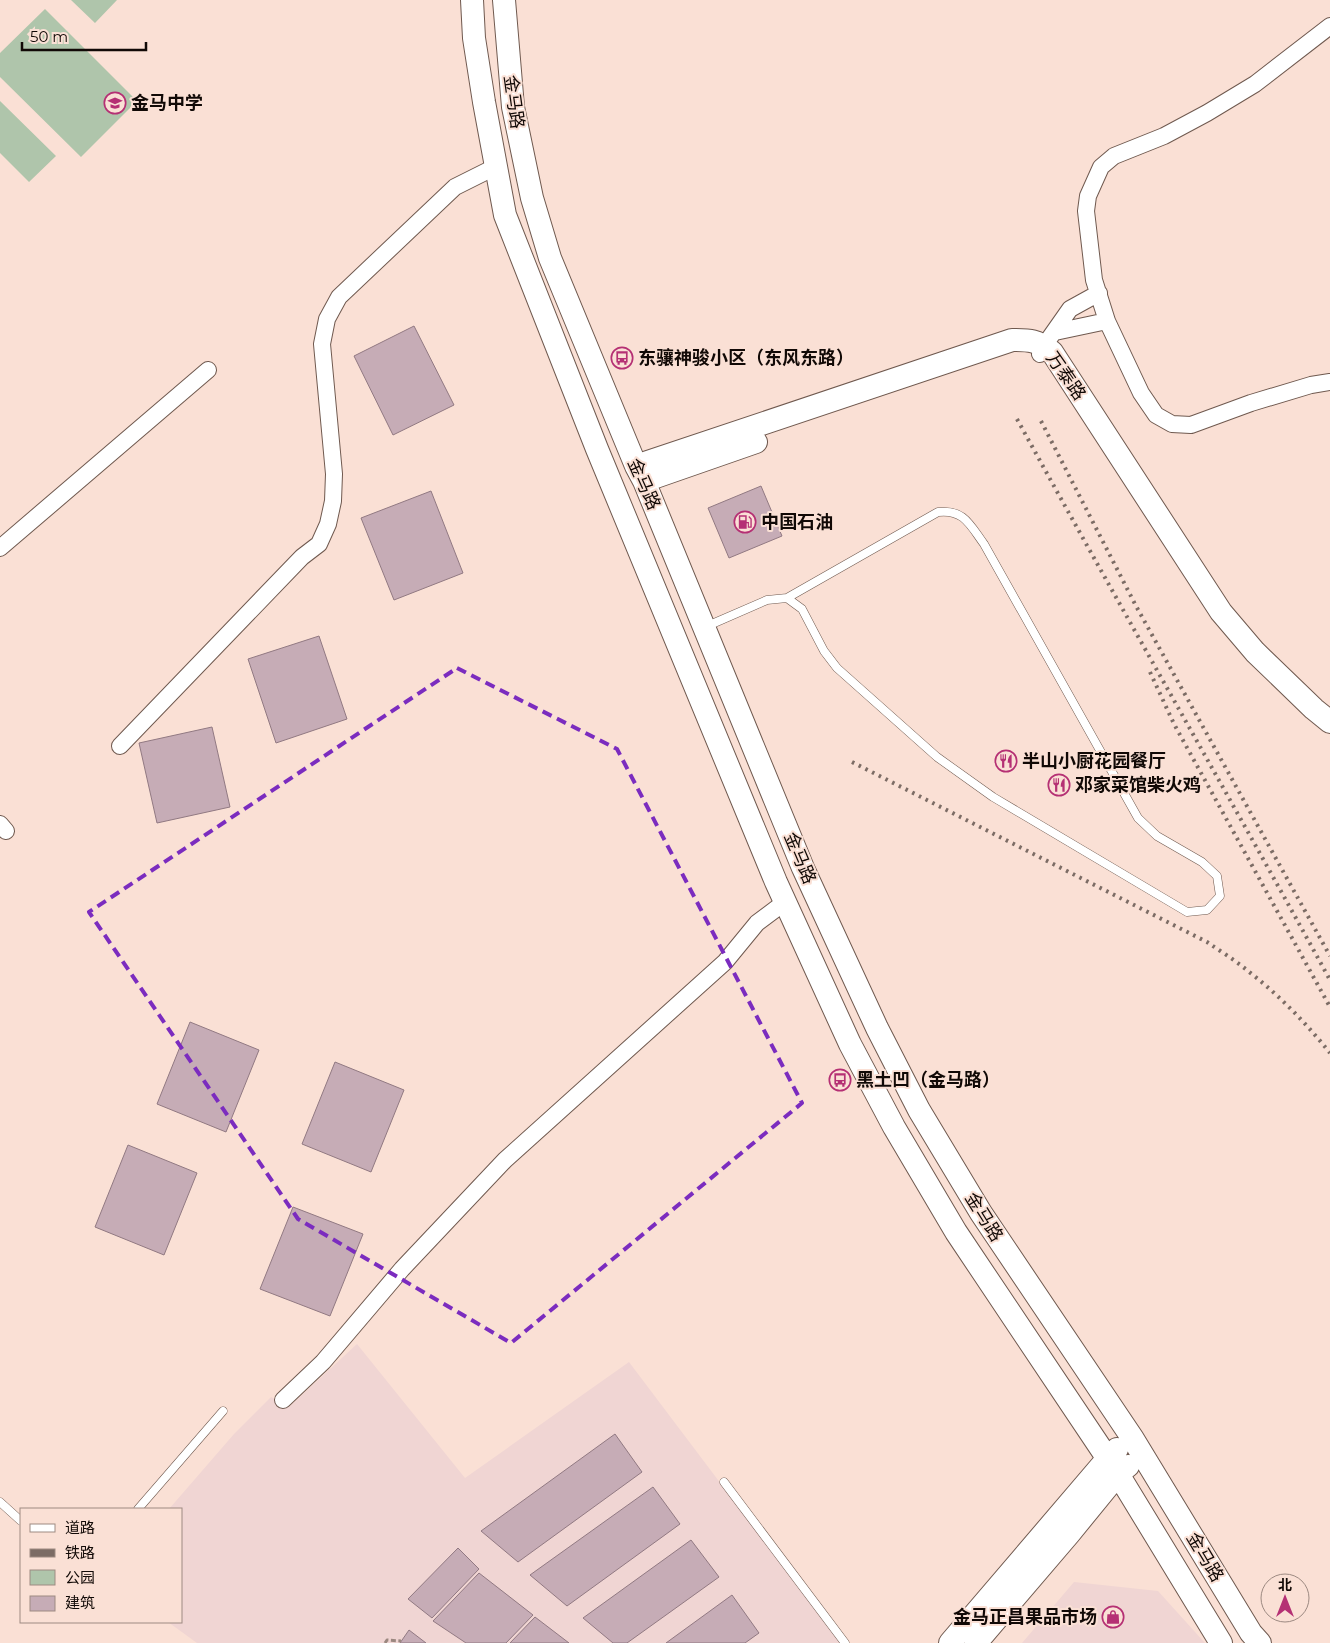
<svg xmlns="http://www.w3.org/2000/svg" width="1330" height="1643" font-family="Montserrat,'Noto Sans SC',sans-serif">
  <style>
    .commercial { fill: #f0d5d3 }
    .green { fill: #afc5ab }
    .building { fill: #c6acb6; stroke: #917982 }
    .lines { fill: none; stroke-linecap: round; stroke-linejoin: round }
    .lane-casing { stroke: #6f594f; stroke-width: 9 }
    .street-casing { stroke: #6f594f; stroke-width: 18 }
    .secondary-casing { stroke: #6f594f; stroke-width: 24 }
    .path { stroke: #9b8880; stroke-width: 3; stroke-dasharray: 5 2.5; stroke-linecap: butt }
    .lane { stroke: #fff; stroke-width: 8 }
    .street { stroke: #fff; stroke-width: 16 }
    .secondary { stroke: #fff; stroke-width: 22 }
    .rail { stroke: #7c6c65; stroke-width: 4; stroke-dasharray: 2.5 5; stroke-linecap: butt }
    .marked { fill: none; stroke: #7b2cbf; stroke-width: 4; stroke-dasharray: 10 6; stroke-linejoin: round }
    .labels { text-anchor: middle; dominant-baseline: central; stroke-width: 4; stroke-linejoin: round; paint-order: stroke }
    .street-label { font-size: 18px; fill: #110906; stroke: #fae0d5 }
    .poi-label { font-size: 18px; font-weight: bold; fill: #110906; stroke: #fae0d5; text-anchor: start }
  </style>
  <rect width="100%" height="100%" fill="#fae0d5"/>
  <path class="commercial" d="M 357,1344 L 465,1478 L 629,1362 L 841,1643 L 197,1643 L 168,1622 L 181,1622 L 181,1509 L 169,1509 L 234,1434 L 271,1397 L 289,1407 Z
    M 1074,1582 L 1158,1591 L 1205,1643 L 1022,1643 Z"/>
  <path class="green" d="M 71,0 L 117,0 L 95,23 Z
    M 45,9 L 137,101 L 81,157 L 0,77 L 0,53 Z
    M 0,101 L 56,156 L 29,182 L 0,153 Z"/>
  <path class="building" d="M 414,326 L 454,405 L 393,435 L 354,356 Z
    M 761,486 L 782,536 L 729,558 L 708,508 Z
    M 431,491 L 463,573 L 394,600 L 361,518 Z
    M 319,636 L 347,719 L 276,743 L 248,659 Z
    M 212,727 L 230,807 L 157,823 L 139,743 Z
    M 190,1022 L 259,1050 L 226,1132 L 157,1104 Z
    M 335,1062 L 404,1090 L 371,1172 L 302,1144 Z
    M 128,1145 L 197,1173 L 164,1255 L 95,1227 Z
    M 293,1207 L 363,1234 L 330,1316 L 260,1289 Z
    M 615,1434 L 642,1472 L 518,1562 L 481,1531 Z
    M 653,1487 L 680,1524 L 567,1606 L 530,1575 Z
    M 691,1540 L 719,1577 L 627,1643 L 613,1643 L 583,1618 Z
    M 458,1548 L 479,1569 L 432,1618 L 408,1599 Z
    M 479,1573 L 533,1615 L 506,1643 L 466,1643 L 433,1621 Z
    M 732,1595 L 759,1633 L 745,1643 L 666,1643 Z
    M 535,1617 L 569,1643 L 510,1643 Z
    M 409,1630 L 426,1643 L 400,1643 Z"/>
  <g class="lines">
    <g class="lane-casing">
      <path id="lane" d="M 705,627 L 767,600 L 787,598 L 802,609 L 824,651 L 837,668 L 937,757 L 993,797 L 1187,912 L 1207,910 L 1220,896 L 1217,876 L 1202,862 L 1157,836 L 1138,818 L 984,544 C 970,525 964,509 938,512 L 787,598
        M 724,1482 L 845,1643
        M 0,1502 L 21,1521
        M 138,1509 L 223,1411"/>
    </g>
    <g class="street-casing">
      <path id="street" d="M 1330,26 L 1255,84 L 1207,113 L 1164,136 L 1114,156 L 1101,167 L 1088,196 L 1086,211 L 1094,280 L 1107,321 L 1141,393 L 1156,415 L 1172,424 L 1191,425 L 1251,403 L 1311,385 L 1330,382
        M 1055,332 L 1107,321
        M 1040,354 L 1044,346 L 1070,309 L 1099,293
        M 0,548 L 208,370
        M 120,746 L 302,557 L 319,544 L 328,524 L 333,501 L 334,474 L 322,344 L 327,319 L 339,297 L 455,187 L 495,167
        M 0,824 L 6,831
        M 283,1400 L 323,1362 L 402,1269 L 505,1160 L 725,962 L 757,923 L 785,902"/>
    </g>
    <g class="secondary-casing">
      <path id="secondary" d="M 472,0 L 474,38 L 484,102 L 505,215 L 597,449 L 776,882 L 850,1044 L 894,1127 L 956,1232 L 1118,1474 L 1221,1643
        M 504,0 L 513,107 L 532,198 L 550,258 L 636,466 L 644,481 L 803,868 L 877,1028 L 919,1110 L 981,1213 L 1133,1439 L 1251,1633 L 1260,1643
        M 636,466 L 1012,340 C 1030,340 1037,340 1052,352 L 1221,612 L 1255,652 L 1314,709 L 1330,722
        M 644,481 L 756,442
        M 950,1643 L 1108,1458 L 1117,1449
        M 976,1643 L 1069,1534 L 1118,1474 L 1128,1466"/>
    </g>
    <path class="path" d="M 385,1643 L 387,1640 L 401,1641"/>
    <use href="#lane" class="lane"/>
    <use href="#street" class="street"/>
    <use href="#secondary" class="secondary"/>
    <path class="rail" d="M 1017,419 C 1120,607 1227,792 1330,980
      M 1041,421 L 1136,606 L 1330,956
      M 1150,672 L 1174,724 L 1330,1007
      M 852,762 L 1207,942 C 1220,951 1235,960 1248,971 C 1279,995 1306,1023 1330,1053"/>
  </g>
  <path class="marked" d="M 457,668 L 617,749 L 802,1103 L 511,1343 L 298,1219 L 89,912 Z"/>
  <defs>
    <g id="school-ring" transform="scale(1.125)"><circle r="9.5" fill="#fae0d5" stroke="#b53074" stroke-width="1.5"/><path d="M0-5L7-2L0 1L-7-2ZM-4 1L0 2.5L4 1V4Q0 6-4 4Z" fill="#b53074"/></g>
    <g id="bus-ring" transform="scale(1.125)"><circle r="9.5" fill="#fae0d5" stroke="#b53074" stroke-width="1.5"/><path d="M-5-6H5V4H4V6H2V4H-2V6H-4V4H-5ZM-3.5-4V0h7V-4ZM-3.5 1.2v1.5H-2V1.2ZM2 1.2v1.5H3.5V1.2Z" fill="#b53074"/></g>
    <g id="fuel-ring" transform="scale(1.125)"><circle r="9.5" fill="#fae0d5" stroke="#b53074" stroke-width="1.5"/><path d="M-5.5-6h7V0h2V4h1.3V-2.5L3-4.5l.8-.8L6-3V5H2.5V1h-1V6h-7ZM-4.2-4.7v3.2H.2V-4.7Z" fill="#b53074"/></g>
    <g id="restaurant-ring" transform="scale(1.125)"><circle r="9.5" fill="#fae0d5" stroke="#b53074" stroke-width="1.5"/><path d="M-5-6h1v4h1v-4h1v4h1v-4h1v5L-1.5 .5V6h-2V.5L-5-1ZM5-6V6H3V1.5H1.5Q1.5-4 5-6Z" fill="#b53074"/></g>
    <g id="shop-ring" transform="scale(1.125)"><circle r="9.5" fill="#fae0d5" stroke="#b53074" stroke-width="1.5"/><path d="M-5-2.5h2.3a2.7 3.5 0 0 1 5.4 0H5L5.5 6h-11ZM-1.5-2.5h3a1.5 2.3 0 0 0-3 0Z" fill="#b53074"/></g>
  </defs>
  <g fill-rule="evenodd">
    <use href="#school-ring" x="115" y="103"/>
    <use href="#bus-ring" x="622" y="358"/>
    <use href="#fuel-ring" x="745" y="522"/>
    <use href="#restaurant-ring" x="1006" y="761"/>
    <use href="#restaurant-ring" x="1059" y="785"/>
    <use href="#bus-ring" x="840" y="1080"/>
    <use href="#shop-ring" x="1113" y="1617"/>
  </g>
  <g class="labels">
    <g class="street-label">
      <text transform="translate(514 102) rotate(82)">金马路</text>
      <text transform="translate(1066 376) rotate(55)">万泰路</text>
      <text transform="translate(644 484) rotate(66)">金马路</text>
      <text transform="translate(800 858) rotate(67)">金马路</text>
      <text transform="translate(984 1217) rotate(58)">金马路</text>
      <text transform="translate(1205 1557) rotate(59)">金马路</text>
    </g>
    <g class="poi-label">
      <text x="131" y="103">金马中学</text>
      <text x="638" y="358">东骧神骏小区（东风东路）</text>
      <text x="761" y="522">中国石油</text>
      <text x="1022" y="761">半山小厨花园餐厅</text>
      <text x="1075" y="785">邓家菜馆柴火鸡</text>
      <text x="856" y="1080">黑土凹（金马路）</text>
      <text x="1097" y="1617" text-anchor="end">金马正昌果品市场</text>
    </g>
  </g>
  <rect x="20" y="1508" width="162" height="115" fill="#fae0d5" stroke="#9d8a82"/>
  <rect x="30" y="1524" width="25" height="8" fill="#ffffff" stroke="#9d8a82"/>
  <text x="65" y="1533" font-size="15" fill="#110906">道路</text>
  <rect x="30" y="1549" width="25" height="8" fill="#7c6c65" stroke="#9d8a82"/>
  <text x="65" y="1558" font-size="15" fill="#110906">铁路</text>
  <rect x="30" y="1570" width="25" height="15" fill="#afc5ab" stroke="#9d8a82"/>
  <text x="65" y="1583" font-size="15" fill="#110906">公园</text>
  <rect x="30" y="1596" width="25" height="15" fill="#c6acb6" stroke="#9d8a82"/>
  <text x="65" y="1608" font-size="15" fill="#110906">建筑</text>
  <g transform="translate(1285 1598)"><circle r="24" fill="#fae0d5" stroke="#9d8a82"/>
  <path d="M0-4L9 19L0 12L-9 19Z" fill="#b53074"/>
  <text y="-8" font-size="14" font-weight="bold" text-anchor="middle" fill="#110906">北</text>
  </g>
  <path d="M22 42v8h124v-8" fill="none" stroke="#110906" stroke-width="2.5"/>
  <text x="30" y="42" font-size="15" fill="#110906" stroke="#fae0d5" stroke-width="4" paint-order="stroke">50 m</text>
</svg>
